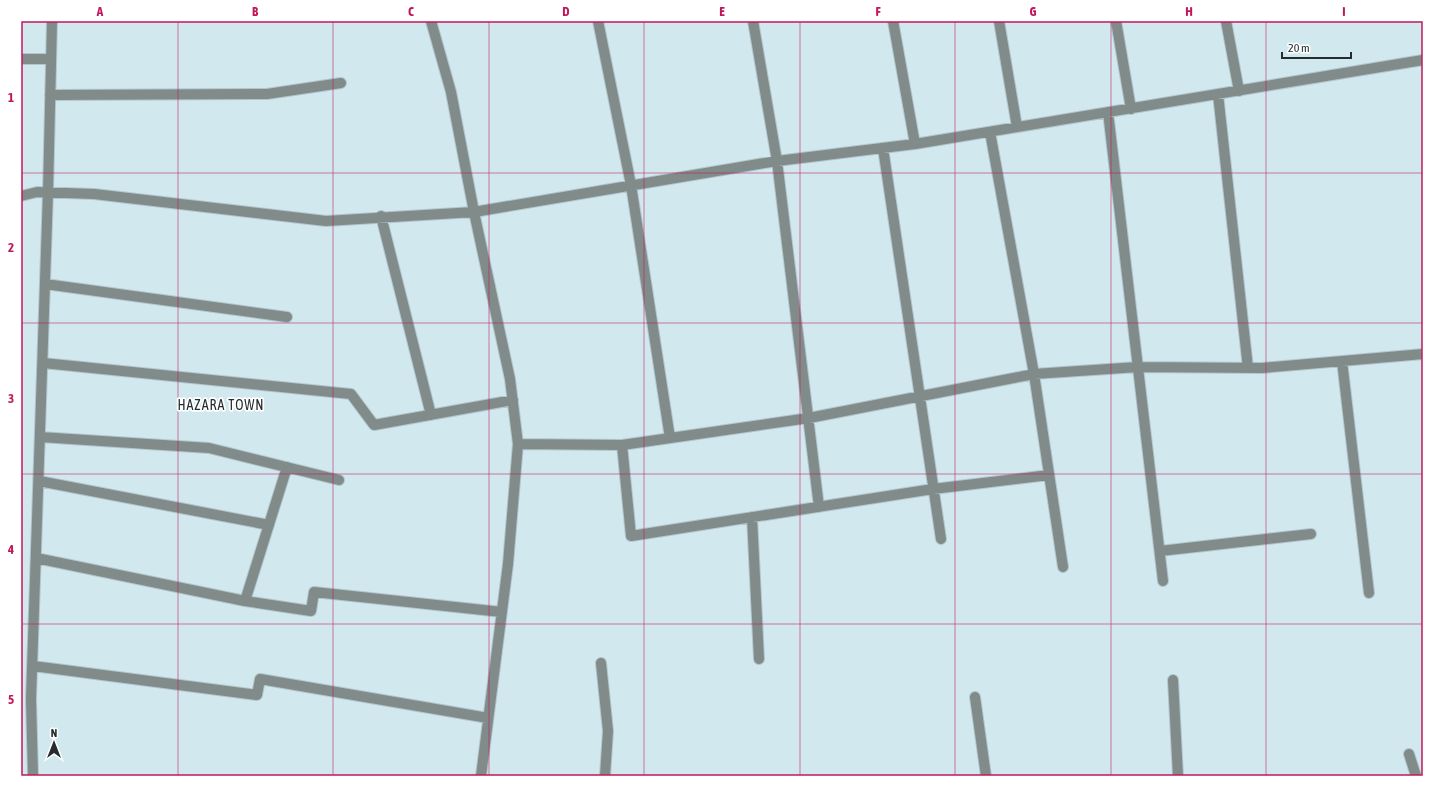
<svg xmlns="http://www.w3.org/2000/svg" width="1444" height="797" font-family="'Asap Condensed',sans-serif">
  <style>
    .lines { fill: none; stroke-linecap: round; stroke-linejoin: round }
    .minor-casing { stroke: #b2c6cc; stroke-width: 12 }
    .minor { stroke: #818b89; stroke-width: 10 }
    .grid { fill: none; stroke: #c2185b; stroke-width: 1; stroke-opacity: 0.55 }
    .labels { text-anchor: middle; dominant-baseline: central; stroke-width: 3.5; stroke-linejoin: round; paint-order: stroke }
    .neighbourhood-label { font-size: 14px; letter-spacing: 1px; fill: #242c2f; stroke: #fff }
    .neatline { fill: none; stroke: #c2185b; stroke-width: 1.5 }
    .grid-label { font-size: 13px; text-anchor: middle; font-weight: bold; fill: #c2185b }
  </style>
  <rect width="100%" height="100%" fill="#d1e8ef"/>
  <g class="lines">
    <g class="minor-casing">
      <path id="minor" d="M 431,21 L 451,92 L 474,212 L 510,379 L 518,444 L 508,564 L 481,776
        M 598,21 L 631,185 L 670,438
        M 753,21 L 777,161 L 819,507
        M 893,21 L 915,144
        M 999,21 L 1017,127
        M 1116,21 L 1131,109
        M 1226,21 L 1239,91
        M 21,59 L 51,59
        M 1218,94 L 1248,368
        M 50,95 L 267,94 L 341,83
        M 1108,112 L 1163,581
        M 990,132 L 1034,374 L 1063,567
        M 883,148 L 941,539
        M 21,196 L 37,192 L 94,194 L 326,221 L 474,212 L 777,161 L 915,144 L 1423,60
        M 381,216 L 431,415
        M 45,284 L 287,317
        M 1342,361 L 1369,593
        M 43,363 L 351,394 L 374,425 L 513,400
        M 40,437 L 209,448 L 339,480
        M 518,444 L 622,445 L 809,418 L 1034,374 L 1138,367 L 1262,368 L 1423,354
        M 622,445 L 631,536 L 933,489 L 1049,475
        M 39,481 L 269,525
        M 752,517 L 759,659
        M 1160,551 L 1311,534
        M 36,558 L 245,601 L 311,611 L 314,592 L 502,612
        M 245,601 L 287,467
        M 601,663 L 608,731 L 605,776
        M 33,666 L 257,695 L 260,679 L 488,718
        M 1173,680 L 1178,776
        M 975,697 L 986,776
        M 1409,754 L 1416,776
        M 33,776 L 31,699 L 48,192 L 52,21"/>
    </g>
    <use href="#minor" class="minor"/>
  </g>
  <path class="grid" d="M 178,21 L 178,776M 333,21 L 333,776M 489,21 L 489,776M 644,21 L 644,776M 800,21 L 800,776M 955,21 L 955,776M 1111,21 L 1111,776M 1266,21 L 1266,776M 21,173 L 1423,173M 21,323 L 1423,323M 21,474 L 1423,474M 21,624 L 1423,624"/>
  <g class="labels">
    <g class="neighbourhood-label">
      <text x="221" y="405">HAZARA TOWN</text>
    </g>
  </g>
  <rect width="1444" height="797" fill="none" stroke="#ffffff" stroke-width="44"/>
  <g transform="translate(54 743)" stroke="#ffffff" stroke-width="3" paint-order="stroke">
  <path d="M0-3L7 15L0 10L-7 15Z" fill="#242c2f"/>
  <text y="-6" font-size="11" font-weight="bold" text-anchor="middle" fill="#242c2f">N</text>
  </g>
  <path d="M1282 52v6h69v-6" fill="none" stroke="#242c2f" stroke-width="2"/>
  <text x="1288" y="52" font-size="12" fill="#242c2f" stroke="#ffffff" stroke-width="3" paint-order="stroke">20 m</text>
  <rect x="22" y="22" width="1400" height="753" class="neatline"/>
  <g class="grid-label">
    <text x="100" y="16">A</text>
    <text x="255" y="16">B</text>
    <text x="411" y="16">C</text>
    <text x="566" y="16">D</text>
    <text x="722" y="16">E</text>
    <text x="878" y="16">F</text>
    <text x="1033" y="16">G</text>
    <text x="1189" y="16">H</text>
    <text x="1344" y="16">I</text>
    <text x="11" y="102">1</text>
    <text x="11" y="252">2</text>
    <text x="11" y="403">3</text>
    <text x="11" y="554">4</text>
    <text x="11" y="704">5</text>
  </g>
</svg>
